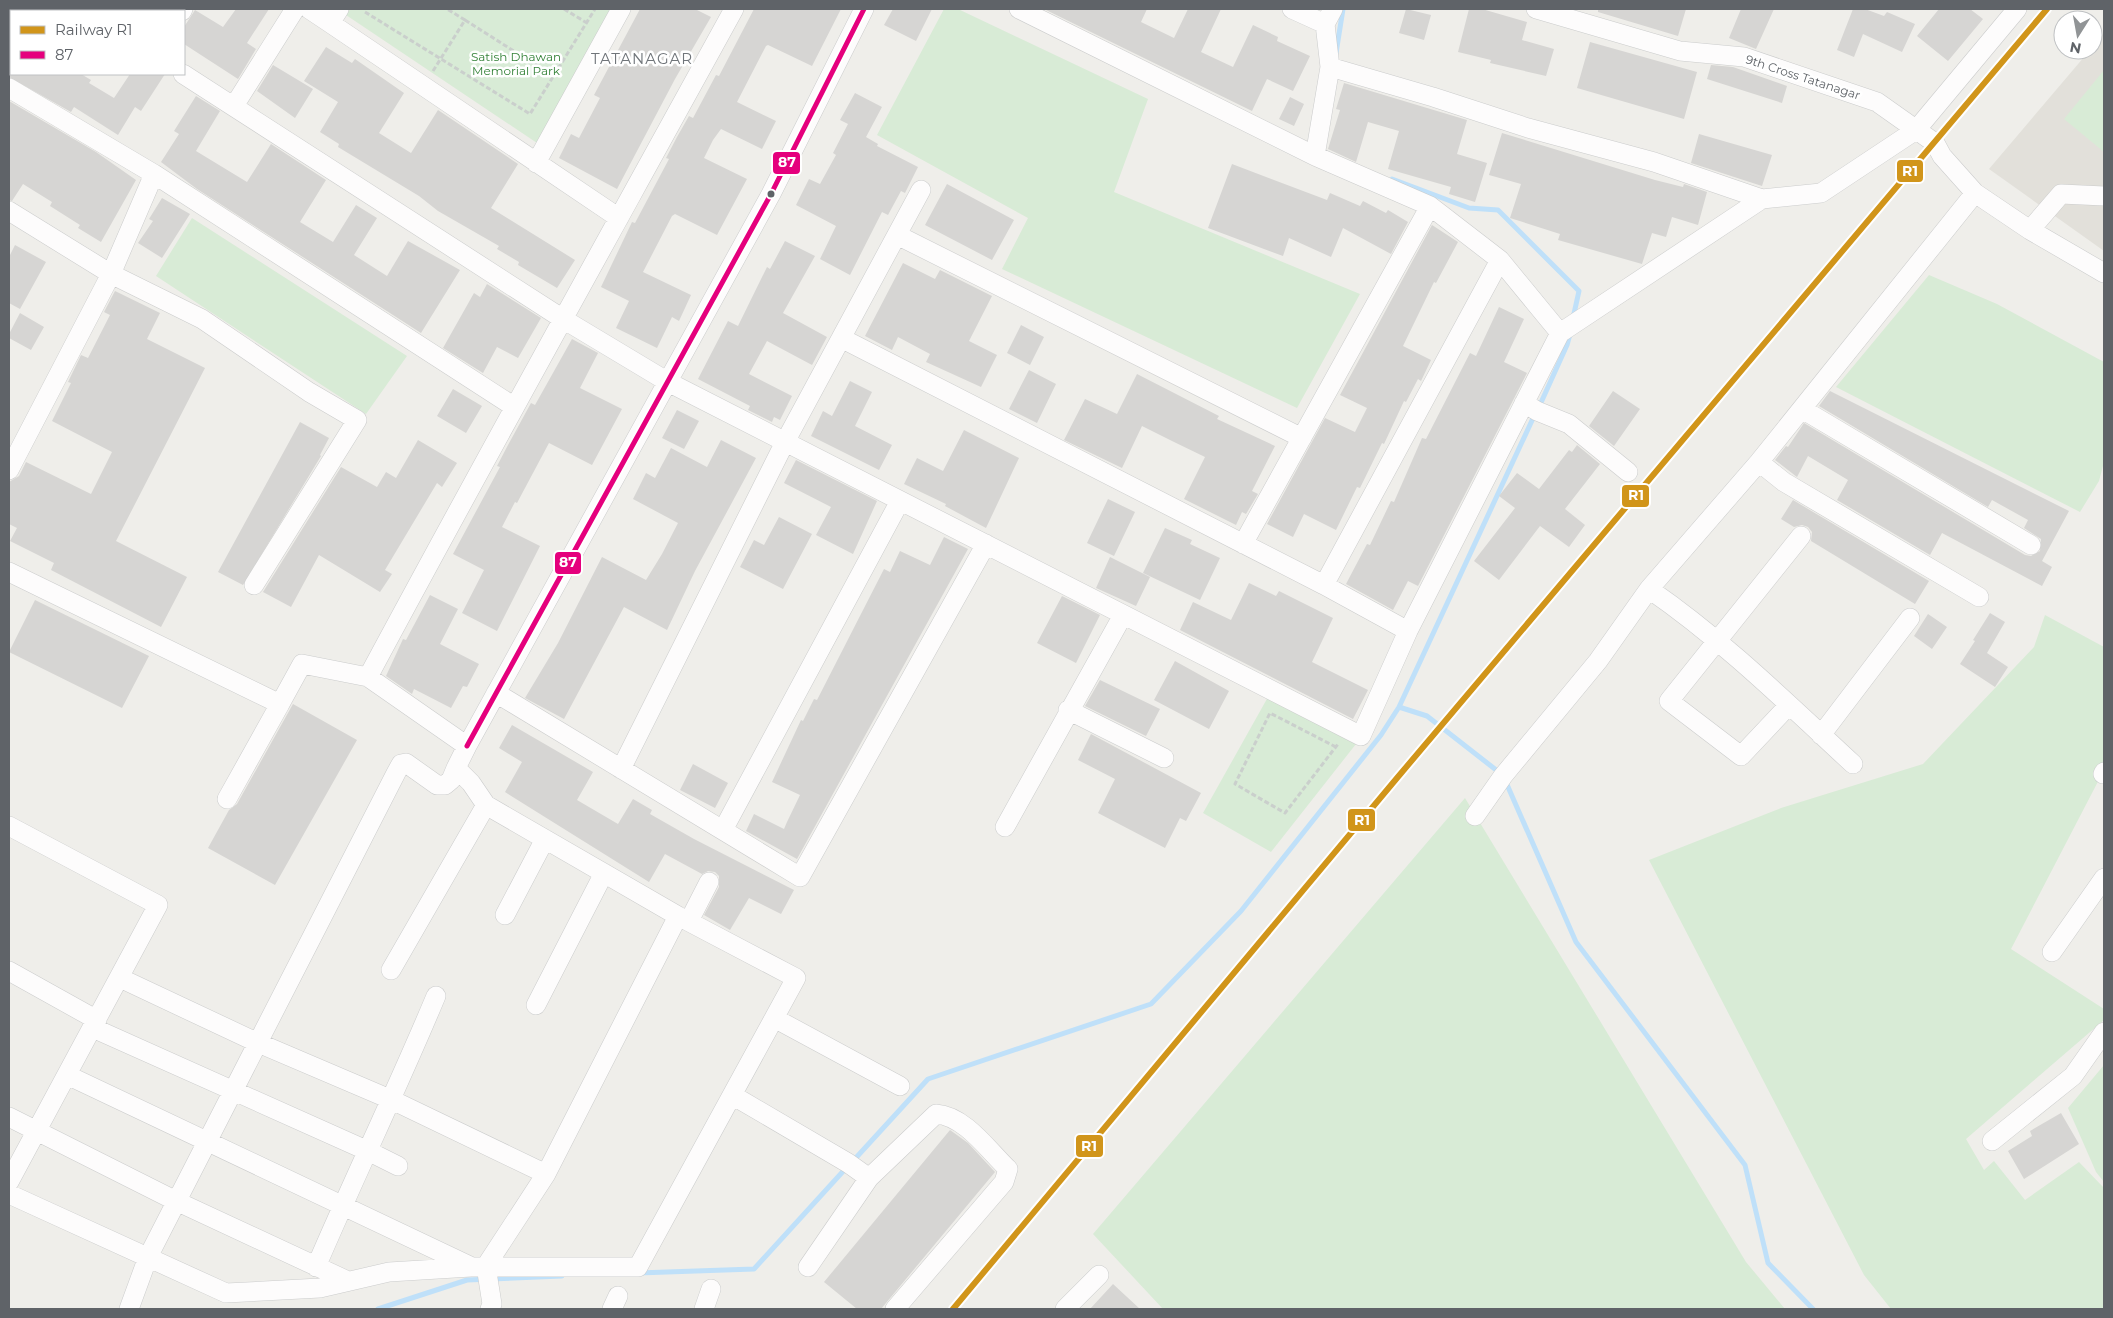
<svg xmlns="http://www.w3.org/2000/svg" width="2113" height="1318" font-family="Montserrat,sans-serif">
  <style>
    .education { fill: #e2e0da }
    .green { fill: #d8ebd6 }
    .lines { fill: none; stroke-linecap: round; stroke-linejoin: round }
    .stream { stroke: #bfe0f9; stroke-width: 5 }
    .building { fill: #d6d5d3 }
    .minor-casing { stroke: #cbcccc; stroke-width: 20 }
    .path { stroke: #cacfcc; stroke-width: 3; stroke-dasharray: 5 2.5; stroke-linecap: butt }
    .minor { stroke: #fdfcfc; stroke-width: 19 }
    .bus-1-casing { stroke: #fff; stroke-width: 9 }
    .bus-1 { stroke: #e5007d; stroke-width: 5 }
    .rail-1-casing { stroke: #fff; stroke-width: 10 }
    .rail-1 { stroke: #d1951a; stroke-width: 6 }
    .bus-dot { fill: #5f6368; stroke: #fff; stroke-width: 2 }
    .labels { text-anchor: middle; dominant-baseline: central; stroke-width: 5; stroke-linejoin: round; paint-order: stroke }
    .park-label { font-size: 12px; fill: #348238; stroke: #fff }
    .street-label { font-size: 12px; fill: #5f6368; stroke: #fff }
    .quarter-label { font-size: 15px; letter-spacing: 1px; fill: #70757a; stroke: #fff }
    .line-badge { stroke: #fff; stroke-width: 2 }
    .badge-label { font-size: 14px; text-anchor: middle; font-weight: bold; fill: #fff }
  </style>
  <rect width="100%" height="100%" fill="#efeeea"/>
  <path class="education" d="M 2104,33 L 2104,251 L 1989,169 L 2090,50 L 2093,50 L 2093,46 Z"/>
  <path class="green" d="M 350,9 L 611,9 L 537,143 L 346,15 Z
    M 944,9 L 958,9 L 1148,99 L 1114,192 L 1360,294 L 1297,408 L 1002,269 L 1028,218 L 877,135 Z
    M 2104,70 L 2104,152 L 2064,119 Z
    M 192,218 L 407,356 L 366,414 L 156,276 Z
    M 1929,275 L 1997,304 L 2104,362 L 2104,462 L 2099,481 L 2080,512 L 1836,387 Z
    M 2045,615 L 2104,647 L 2104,770 L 2011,949 L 2104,1009 L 2104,1020 L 1966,1139 L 1984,1170 L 1994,1161 L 2025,1200 L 2079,1162 L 2104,1188 L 2104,1309 L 1891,1309 L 1864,1275 L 1649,860 L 1781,808 L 1923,764 L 2034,647 Z
    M 1268,697 L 1356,744 L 1271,852 L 1203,813 Z
    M 1465,798 L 1746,1262 L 1785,1309 L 1163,1309 L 1093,1234 Z
    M 2104,1065 L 2104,1182 L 2096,1172 L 2068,1108 Z"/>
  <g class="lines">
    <path class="stream" d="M 1336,53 L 1343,9
      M 1392,179 L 1469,208 L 1498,210 L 1579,291 L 1573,318
      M 1539,407 L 1567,345 L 1570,334
      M 1399,707 L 1427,716 L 1500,773
      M 1505,780 L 1576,942 L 1745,1165 L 1768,1263 L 1813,1309
      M 853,1161 L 928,1079 L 1151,1004 L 1241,911 L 1381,735 L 1399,707 L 1535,414
      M 638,1273 L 754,1269 L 847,1167
      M 378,1309 L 467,1280 L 562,1276"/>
  </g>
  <path class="building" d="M 236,9 L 269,9 L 247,43 L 256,49 L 238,79 L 184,44 L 184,27 L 195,10 L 223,27 Z
    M 640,9 L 695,9 L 711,17 L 675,79 L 617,189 L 559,158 L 571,134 L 579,138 L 600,98 L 594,95 Z
    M 754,9 L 841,9 L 812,66 L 768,45 L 766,46 L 737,102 L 776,121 L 762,149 L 721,129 L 713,140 L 704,158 L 747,179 L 717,235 L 675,214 L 672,216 L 643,272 L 691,295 L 679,321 L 672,317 L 657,348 L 616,328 L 629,301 L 601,287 L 632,222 L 635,223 L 669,159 L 666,158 L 677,137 L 689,116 L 693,118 L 716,75 L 719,76 Z
    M 893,9 L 932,9 L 916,41 L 884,25 Z
    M 1044,9 L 1147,9 L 1141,22 L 1174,38 L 1188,9 L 1221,9 L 1201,52 L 1233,67 L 1253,25 L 1278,37 L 1277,41 L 1310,56 L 1293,91 L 1267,79 L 1252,111 Z
    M 1406,9 L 1431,15 L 1424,40 L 1399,33 Z
    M 1469,9 L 1482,9 L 1527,22 L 1522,40 L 1554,49 L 1546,76 L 1490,63 L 1491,60 L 1458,52 Z
    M 1598,9 L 1686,9 L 1678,36 L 1598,12 Z
    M 1741,9 L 1774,9 L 1756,49 L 1729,38 Z
    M 1853,9 L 1865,9 L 1884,16 L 1887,12 L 1915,24 L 1902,52 L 1863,34 L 1854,57 L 1837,50 Z
    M 1939,9 L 1970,9 L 1983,19 L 1948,61 L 1917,36 Z
    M 1590,42 L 1697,72 L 1684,119 L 1577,88 Z
    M 326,47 L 352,63 L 355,59 L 404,93 L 379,133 L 411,153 L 438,110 L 518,164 L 491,208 L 575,260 L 557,288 L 518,265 L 519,262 L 497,249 L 499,246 L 438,211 L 419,196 L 338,147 L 339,144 L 320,132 L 338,102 L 304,81 Z
    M 273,65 L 313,89 L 295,118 L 257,91 Z
    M 1711,65 L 1733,67 L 1787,86 L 1782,103 L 1707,79 Z
    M 9,74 L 81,74 L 91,80 L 89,83 L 114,98 L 130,74 L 165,74 L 141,111 L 135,107 L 118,135 L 74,107 L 71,112 L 9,77 Z
    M 1344,83 L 1467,120 L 1457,154 L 1487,163 L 1475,202 L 1449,194 L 1451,187 L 1388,169 L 1399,131 L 1368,122 L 1356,162 L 1328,149 L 1340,110 L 1336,109 Z
    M 855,93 L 882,107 L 866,137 L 878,144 L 877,146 L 918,167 L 905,193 L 901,191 L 888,215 L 882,212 L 850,275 L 820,259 L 836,226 L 796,205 L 809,179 L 820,184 L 836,155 L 833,153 L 848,124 L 840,120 Z
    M 196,96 L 220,111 L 196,151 L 247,182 L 271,144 L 326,180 L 300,222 L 333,242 L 356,205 L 377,218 L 354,255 L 387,276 L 408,241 L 460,270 L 421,333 L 197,189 L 161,162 L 179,134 L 174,131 Z
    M 1290,97 L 1304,104 L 1294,126 L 1279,119 Z
    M 9,101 L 96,152 L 136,180 L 101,242 L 78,228 L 80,225 L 50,206 L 52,202 L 23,184 L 12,201 L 9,200 Z
    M 1502,133 L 1655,180 L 1683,187 L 1684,184 L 1707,192 L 1698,225 L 1672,217 L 1666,237 L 1652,233 L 1642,264 L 1558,240 L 1560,234 L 1510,218 L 1521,184 L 1489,175 Z
    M 1699,134 L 1772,155 L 1762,186 L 1691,163 Z
    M 1232,164 L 1327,200 L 1330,193 L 1360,206 L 1363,201 L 1386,213 L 1388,210 L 1408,222 L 1391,254 L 1343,228 L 1331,257 L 1289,238 L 1283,256 L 1208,228 Z
    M 947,184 L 1014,220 L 992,260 L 925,225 Z
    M 162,198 L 190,214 L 162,258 L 138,243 L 153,221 L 149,219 Z
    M 1432,225 L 1458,242 L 1436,283 L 1434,282 L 1403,346 L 1431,360 L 1421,381 L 1418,379 L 1406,402 L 1404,401 L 1384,444 L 1382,443 L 1360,488 L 1357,487 L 1336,530 L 1304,514 L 1293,537 L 1267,524 L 1325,418 L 1355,432 L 1367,408 L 1340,395 Z
    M 785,241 L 815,256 L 783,313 L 827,337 L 812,365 L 767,341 L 749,374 L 792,396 L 780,420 L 774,417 L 772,422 L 748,410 L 750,406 L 698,379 L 728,321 L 738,326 L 767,267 L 770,269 Z
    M 15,245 L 46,262 L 20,309 L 9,303 L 9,257 Z
    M 903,263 L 935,279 L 940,270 L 992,296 L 969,341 L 997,355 L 981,387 L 926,362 L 930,354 L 898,337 L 892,350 L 865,336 Z
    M 487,284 L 541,318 L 518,358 L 497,347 L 483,373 L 443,348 L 474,293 L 480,297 Z
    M 115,291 L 160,313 L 147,339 L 205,368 L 116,541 L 187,577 L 161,627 L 51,570 L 54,563 L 10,541 L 17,528 L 9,524 L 9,482 L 19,476 L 26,462 L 91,494 L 112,452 L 52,421 L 71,383 L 68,382 L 81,355 L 88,358 L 110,315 L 104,312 Z
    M 1499,307 L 1524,319 L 1504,362 L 1527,373 L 1418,586 L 1408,581 L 1393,610 L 1346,584 L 1367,544 L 1370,545 L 1391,501 L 1394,502 L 1422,438 L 1426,439 L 1470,353 L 1476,356 Z
    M 20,313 L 44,327 L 31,350 L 9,338 L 9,334 Z
    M 1021,325 L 1044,337 L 1030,365 L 1007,353 Z
    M 572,339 L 598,353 L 580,388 L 622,409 L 592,465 L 549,443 L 517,503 L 515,502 L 502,527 L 540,546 L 497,631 L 462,613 L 484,570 L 453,554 L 500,467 L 497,466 L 508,445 L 531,403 L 535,405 Z
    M 1029,370 L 1056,384 L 1037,423 L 1009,409 Z
    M 1137,374 L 1219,416 L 1217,419 L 1275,446 L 1252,491 L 1258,494 L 1246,514 L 1242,512 L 1236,525 L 1184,499 L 1205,457 L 1172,441 L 1142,426 L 1122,468 L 1064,440 L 1085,399 L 1117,414 Z
    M 850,381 L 872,392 L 855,426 L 892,445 L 879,470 L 811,436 L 823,411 L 832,416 Z
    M 453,389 L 482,406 L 466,433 L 437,416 Z
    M 1613,391 L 1640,409 L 1614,446 L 1589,426 Z
    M 1830,391 L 2069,511 L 2042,561 L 2052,567 L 2042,586 L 1942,533 L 1930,555 L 1837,500 L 1848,480 L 1808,456 L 1797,477 L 1775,460 L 1786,446 L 1788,447 L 1804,423 L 2025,555 L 2031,556 L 2040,551 L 2041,539 L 2024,528 L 2028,520 L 1992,500 L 1988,507 L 1819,406 Z
    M 677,410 L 699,421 L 684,449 L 662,438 Z
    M 300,422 L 329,438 L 320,455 L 321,456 L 243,585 L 218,572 Z
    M 964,430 L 1019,458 L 986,528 L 945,506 L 946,504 L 904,484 L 917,458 L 943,471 Z
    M 418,440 L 457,463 L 442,487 L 437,483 L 385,570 L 392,574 L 380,592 L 319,555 L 291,607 L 263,592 L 341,467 L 377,487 L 386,472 L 396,478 Z
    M 721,440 L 756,458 L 695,571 L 667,630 L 624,607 L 564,719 L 525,698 L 558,643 L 602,557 L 646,580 L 662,554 L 678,523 L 633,499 L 646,473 L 655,478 L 671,448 L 707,467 Z
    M 1577,445 L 1600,464 L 1565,509 L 1585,525 L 1569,547 L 1540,526 L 1499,580 L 1474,561 L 1515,508 L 1499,496 L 1517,473 L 1539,489 L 1569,450 L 1572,452 Z
    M 796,460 L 877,501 L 853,554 L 816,535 L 831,507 L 784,483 Z
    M 1108,499 L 1135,512 L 1114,556 L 1087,543 Z
    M 1793,500 L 1929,581 L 1915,604 L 1811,541 L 1812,532 L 1808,527 L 1802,525 L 1794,527 L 1781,519 Z
    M 779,517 L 812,534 L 783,589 L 740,567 L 754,540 L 764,545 Z
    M 1165,528 L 1192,540 L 1190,544 L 1220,558 L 1200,600 L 1143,573 Z
    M 944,537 L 968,549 L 797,859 L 746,831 L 754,814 L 784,829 L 787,822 L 800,795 L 772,782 L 801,720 L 803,721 L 814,699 L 817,700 L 884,569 L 890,572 L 900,551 L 930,565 Z
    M 1110,557 L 1150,577 L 1136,606 L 1096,588 Z
    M 1249,583 L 1276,596 L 1279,591 L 1333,618 L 1312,662 L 1368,690 L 1353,719 L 1180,630 L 1193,602 L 1231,620 Z
    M 430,595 L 458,609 L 440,644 L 479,664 L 467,687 L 463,686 L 451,708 L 414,689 L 412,694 L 386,676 L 403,639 L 406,640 Z
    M 1062,596 L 1100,615 L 1076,663 L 1037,643 Z
    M 35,600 L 149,656 L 122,708 L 9,652 Z
    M 1990,613 L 2005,622 L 1987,653 L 2008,667 L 1995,687 L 1960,664 L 1975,641 L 1973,640 Z
    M 1928,614 L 1947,627 L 1932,649 L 1914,636 Z
    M 1175,661 L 1229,691 L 1209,729 L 1154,700 Z
    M 1100,680 L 1160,709 L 1146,736 L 1085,706 Z
    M 293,704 L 357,740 L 275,885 L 208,848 L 229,810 L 237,804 Z
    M 512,725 L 593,772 L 577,800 L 618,824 L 633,799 L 652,810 L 650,814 L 694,839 L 794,890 L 781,914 L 749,898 L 730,930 L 704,915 L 719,887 L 719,876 L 715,872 L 708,871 L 702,874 L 665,854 L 649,882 L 505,792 L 522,762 L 499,748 Z
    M 1091,734 L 1201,793 L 1186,821 L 1180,818 L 1165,848 L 1098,813 L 1115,779 L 1078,760 Z
    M 693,764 L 728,783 L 715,808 L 680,790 Z
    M 2061,1113 L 2079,1144 L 2024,1179 L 2008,1151 L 2032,1136 L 2030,1131 Z
    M 950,1130 L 968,1143 L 995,1172 L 881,1309 L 857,1309 L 824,1282 Z
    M 1113,1284 L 1140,1309 L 1090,1309 Z"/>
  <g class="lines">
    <g class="minor-casing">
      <path id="minor" d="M 89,9 L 93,11
        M 309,9 L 330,23
        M 339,9 L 330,23 L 619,218
        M 1019,9 L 1315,156
        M 1292,9 L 1325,24 L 1333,9
        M 1536,9 L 1680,51 L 1744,57 L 1877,102 L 1935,143 L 1942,156 L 1975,193 L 2030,230 L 2104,273
        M 182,11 L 183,9
        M 1325,24 L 1330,67 L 1433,97 L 1528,128 L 1654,162 L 1762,199 L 1821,193 L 1916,130 L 2017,9
        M 1330,67 L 1315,156 L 1430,206 L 1500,260 L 1560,333
        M 183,74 L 563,319 L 668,382 L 1361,736 L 1408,631 L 1324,585 L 841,338
        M 9,88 L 154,174 L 513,406
        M 234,106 L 295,9
        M 536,163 L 621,9
        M 9,211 L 111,274 L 202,319 L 309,392 L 357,420 L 254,585
        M 2030,230 L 2061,194 L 2104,196
        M 897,235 L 1302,438
        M 1524,403 L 1537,411 L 1569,424 L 1628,472
        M 1802,409 L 2031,545
        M 1759,462 L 1784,482 L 1979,597
        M 9,470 L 111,274 L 154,174
        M 1243,544 L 1430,206
        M 9,572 L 280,704 L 302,664 L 368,677 C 488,453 612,231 734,9
        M 1324,585 L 1500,260
        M 1649,589 L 1759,462 L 1975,193
        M 1408,631 L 1560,333 L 1762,199
        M 496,693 L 800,877 L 986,544
        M 1789,705 L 1741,756 L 1669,701 L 1801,536
        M 1068,710 L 1164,758
        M 1821,735 L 1910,618
        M 467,746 L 771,194 L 864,9
        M 621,769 L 785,442 L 921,190
        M 2103,774 L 2104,772
        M 227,799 L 280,704
        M 1475,816 L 1503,776 L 1598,661 L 1649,589 C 1723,640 1787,703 1853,764
        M 9,826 L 158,905 L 9,1182
        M 1005,827 L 1123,615
        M 723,830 L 900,501
        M 505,915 L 545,839
        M 689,921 L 709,882
        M 2052,952 L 2104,878
        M 391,970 L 486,805
        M 9,971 L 97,1020
        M 120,978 L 256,1042 L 392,1100 L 546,1174
        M 536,1005 L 604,873
        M 774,1018 L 900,1086
        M 93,1028 L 368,1151 L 398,1166
        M 67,1075 L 470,1266
        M 732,1095 L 848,1163 L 869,1178 L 936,1114 C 965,1116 988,1150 1008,1169 L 1004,1182 L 895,1309
        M 9,1117 L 176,1201 L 348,1281
        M 1992,1141 L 2073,1076 L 2104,1032
        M 9,1194 L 226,1293 L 320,1288 L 389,1272 L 471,1267 L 638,1267 L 796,978 L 678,916 L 486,805 L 471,783 L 456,768 L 467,746 L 368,677
        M 316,1267 C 355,1176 398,1087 436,996
        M 808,1267 L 869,1178
        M 129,1309 L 148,1257 L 396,773 L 401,764 L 406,763 L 437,785 L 445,785 L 451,780 L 456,768
        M 490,1309 L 492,1304 L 486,1266 L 546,1174 L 678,916
        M 612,1309 L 618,1296
        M 704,1309 L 711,1289
        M 1065,1309 L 1099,1275"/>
    </g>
    <path class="path" d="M 564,9 L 587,23
      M 365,12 L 530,114 L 595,9
      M 465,20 L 553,76
      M 433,71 L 465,20 L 447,9
      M 1336,747 L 1270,713 L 1235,784 L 1285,813 L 1338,744"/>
    <use href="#minor" class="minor"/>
    <g class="bus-1-casing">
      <path id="bus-1" d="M 467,746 L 771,194 L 864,9"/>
    </g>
    <use href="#bus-1" class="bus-1"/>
    <g class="rail-1-casing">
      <path id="rail-1" d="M 953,1309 L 1397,778 L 2047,9"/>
    </g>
    <use href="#rail-1" class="rail-1"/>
  </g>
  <circle class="bus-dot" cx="771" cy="194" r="4.5"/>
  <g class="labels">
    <g class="park-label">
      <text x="516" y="56">Satish Dhawan<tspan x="516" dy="14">Memorial Park</tspan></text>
    </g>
    <g class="street-label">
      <text transform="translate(1803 77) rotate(18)">9th Cross Tatanagar</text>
    </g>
    <g class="quarter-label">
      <text x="642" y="58">TATANAGAR</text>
    </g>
  </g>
  <g class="line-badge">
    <rect x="772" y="151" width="29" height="24" rx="5" fill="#e5007d"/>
    <rect x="1896" y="159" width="28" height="24" rx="5" fill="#d1951a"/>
    <rect x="1621" y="484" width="29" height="24" rx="5" fill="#d1951a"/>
    <rect x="554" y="551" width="28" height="24" rx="5" fill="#e5007d"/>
    <rect x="1347" y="808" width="29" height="24" rx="5" fill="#d1951a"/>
    <rect x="1075" y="1134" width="29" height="24" rx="5" fill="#d1951a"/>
  </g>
  <g class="badge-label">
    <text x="787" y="167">87</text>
    <text x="1910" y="176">R1</text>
    <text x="1636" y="500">R1</text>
    <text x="568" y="567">87</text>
    <text x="1362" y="825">R1</text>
    <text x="1089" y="1151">R1</text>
  </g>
  <rect width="2113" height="1318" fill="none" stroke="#5f6368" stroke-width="20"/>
  <rect x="10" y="10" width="175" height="65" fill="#ffffff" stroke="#bfc1c3"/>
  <rect x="20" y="26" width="25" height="8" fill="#d1951a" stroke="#bfc1c3"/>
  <text x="55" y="35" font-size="15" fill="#5f6368">Railway R1</text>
  <rect x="20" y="51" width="25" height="8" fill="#e5007d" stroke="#bfc1c3"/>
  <text x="55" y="60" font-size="15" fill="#5f6368">87</text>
  <g transform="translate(2078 35) rotate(191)"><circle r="24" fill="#ffffff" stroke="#bfc1c3"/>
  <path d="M0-4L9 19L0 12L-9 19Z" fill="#919496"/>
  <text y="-8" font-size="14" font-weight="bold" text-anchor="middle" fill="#5f6368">N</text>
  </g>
</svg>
